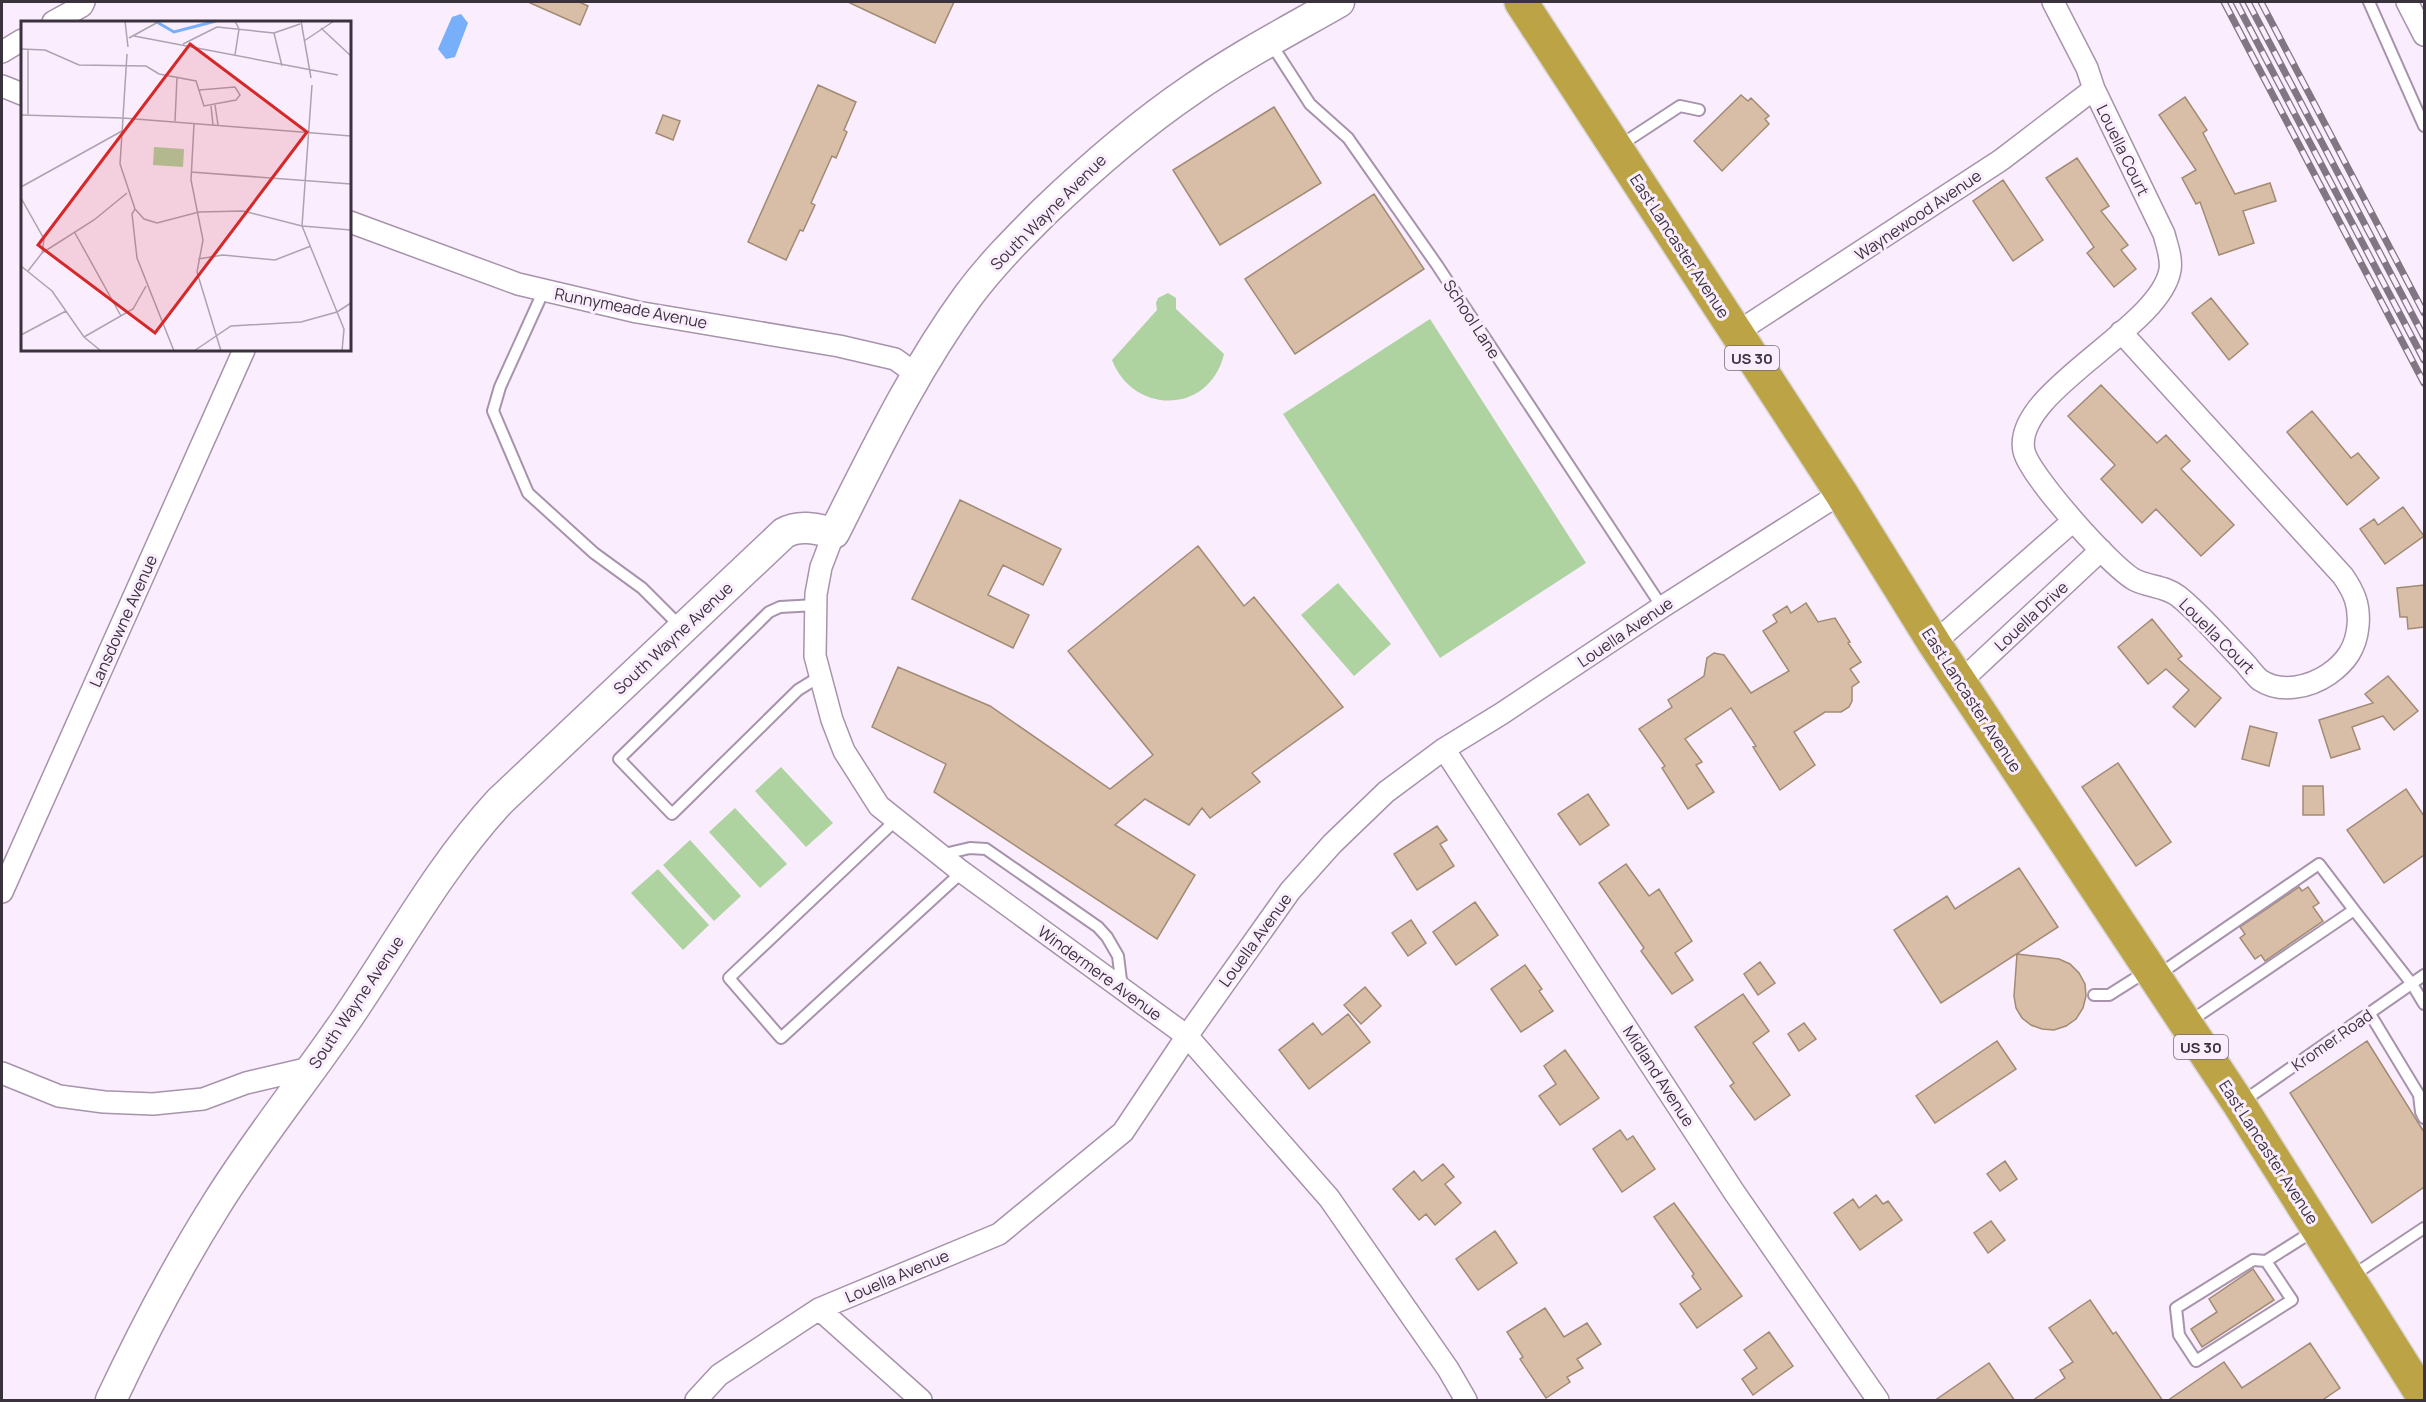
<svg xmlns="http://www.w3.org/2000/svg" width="2426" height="1402" font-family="Manrope,sans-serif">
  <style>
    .green { fill: #aed2a0 }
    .water { fill: #77affa }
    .building { fill: #d8bea7; stroke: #a28a74; stroke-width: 1.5 }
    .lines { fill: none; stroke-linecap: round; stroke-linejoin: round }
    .lane-casing { stroke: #a793ac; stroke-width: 14 }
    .street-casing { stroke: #a793ac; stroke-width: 24 }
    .secondary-casing { stroke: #a793ac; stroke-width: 33 }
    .highway-casing { stroke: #d8d6d8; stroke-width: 36 }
    .lane { stroke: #fff; stroke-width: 10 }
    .street { stroke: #fff; stroke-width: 21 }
    .secondary { stroke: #fff; stroke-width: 30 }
    .highway { stroke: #bba346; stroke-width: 33 }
    .rail-casing { stroke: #817783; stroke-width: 7 }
    .rail { stroke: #faedfd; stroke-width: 4.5; stroke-dasharray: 14; stroke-linecap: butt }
    .labels { text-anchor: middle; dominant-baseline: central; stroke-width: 6; stroke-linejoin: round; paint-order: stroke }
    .shield { fill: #faedfd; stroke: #746a76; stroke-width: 1.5 }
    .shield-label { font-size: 15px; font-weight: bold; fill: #3a323c }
    .street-label { font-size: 16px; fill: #3a323c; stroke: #faedfd }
    .inset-river { fill: none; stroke: #77affa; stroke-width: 3 }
    .inset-road { fill: none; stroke: #ada2b0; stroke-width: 1.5 }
    .view { fill: #d62828; fill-opacity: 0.15; stroke: #d62828; stroke-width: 3 }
    .inset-edge { fill: none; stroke: #3a323c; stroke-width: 3 }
  </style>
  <rect width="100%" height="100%" fill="#faedfd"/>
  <path class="green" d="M 1168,293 L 1176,298 L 1176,309 L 1224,354 C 1210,414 1134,416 1112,360 L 1157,310 L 1156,303 L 1158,298 Z
    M 1430,319 L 1586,563 L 1440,658 L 1283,414 Z
    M 1338,583 L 1391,644 L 1354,676 L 1301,615 Z
    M 781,767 L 833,823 L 806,847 L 755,791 Z
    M 735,808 L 787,864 L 760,888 L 709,832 Z
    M 690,840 L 741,896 L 714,921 L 663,865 Z
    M 658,869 L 709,925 L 683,950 L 631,893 Z"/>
  <path class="water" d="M 461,14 L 468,23 L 455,57 L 446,59 L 438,49 L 452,17 Z"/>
  <path class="building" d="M 528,2 L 579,2 L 588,6 L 580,25 Z
    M 848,2 L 954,2 L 935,43 Z
    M 818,85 L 856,102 L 844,130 L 847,132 L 836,158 L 832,156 L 811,203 L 815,205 L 803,231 L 800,230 L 786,260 L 748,242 Z
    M 1741,95 L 1748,101 L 1751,98 L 1769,116 L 1765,119 L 1769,124 L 1722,171 L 1694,141 Z
    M 2185,97 L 2207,130 L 2203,133 L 2235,194 L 2270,183 L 2276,201 L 2243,211 L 2254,243 L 2219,255 L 2200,202 L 2196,204 L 2182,178 L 2196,170 L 2159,115 Z
    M 1274,107 L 1321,183 L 1220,245 L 1173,170 Z
    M 663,115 L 680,121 L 673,140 L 656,133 Z
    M 2077,158 L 2109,206 L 2101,211 L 2128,245 L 2121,250 L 2136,269 L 2114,287 L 2087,253 L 2094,247 L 2046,178 Z
    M 2003,180 L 2043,240 L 2013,261 L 1973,201 Z
    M 1374,194 L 1424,269 L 1295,354 L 1245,279 Z
    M 2211,298 L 2248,344 L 2229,360 L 2192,313 Z
    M 2101,385 L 2157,443 L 2166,435 L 2190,461 L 2181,469 L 2234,525 L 2201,556 L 2156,509 L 2142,523 L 2101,479 L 2115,465 L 2068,416 Z
    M 2312,411 L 2351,458 L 2358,453 L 2379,478 L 2347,505 L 2287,432 Z
    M 960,500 L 1061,549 L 1043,585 L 1003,565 L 988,595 L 1029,615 L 1013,648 L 912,599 Z
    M 2403,507 L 2424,536 L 2385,564 L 2360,529 L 2374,519 L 2378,525 Z
    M 1198,546 L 1244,606 L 1254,597 L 1343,707 L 1252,773 L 1260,782 L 1210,818 L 1202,808 L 1189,825 L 1145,799 L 1115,825 L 1195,875 L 1157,939 L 934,792 L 946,764 L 872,727 L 898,667 L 990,706 L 1110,789 L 1153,755 L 1068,651 Z
    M 2424,585 L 2424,627 L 2408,629 L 2407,617 L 2400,617 L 2397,588 Z
    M 1806,603 L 1818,622 L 1835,618 L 1850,642 L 1848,643 L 1861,662 L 1850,669 L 1859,682 L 1852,687 L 1852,701 L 1849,707 L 1841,712 L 1825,712 L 1794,732 L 1815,765 L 1780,790 L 1753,747 L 1756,746 L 1731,708 L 1685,739 L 1702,762 L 1696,765 L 1714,792 L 1688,809 L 1662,768 L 1665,766 L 1639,729 L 1672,707 L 1668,700 L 1704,676 L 1707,658 L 1714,653 L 1724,655 L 1751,693 L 1789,671 L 1763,631 L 1777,622 L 1773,615 L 1787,606 L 1791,613 Z
    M 2152,619 L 2182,656 L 2178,659 L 2221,698 L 2195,727 L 2173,707 L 2189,690 L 2166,669 L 2148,684 L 2118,647 Z
    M 2388,676 L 2418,711 L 2394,730 L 2383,716 L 2352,727 L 2360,749 L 2331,758 L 2319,720 L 2373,703 L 2365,694 Z
    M 2250,726 L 2277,733 L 2269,766 L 2242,759 Z
    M 2118,763 L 2171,842 L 2136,866 L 2082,787 Z
    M 2303,786 L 2323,786 L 2324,815 L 2303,815 Z
    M 2406,789 L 2424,816 L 2424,855 L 2384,883 L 2347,830 Z
    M 1588,794 L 1609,825 L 1580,845 L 1558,814 Z
    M 1437,826 L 1447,840 L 1440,844 L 1454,866 L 1417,890 L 1394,854 Z
    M 1626,864 L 1649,896 L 1659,889 L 1692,941 L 1675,953 L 1693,980 L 1672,994 L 1641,951 L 1644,948 L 1599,883 Z
    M 2019,868 L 2058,927 L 1941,1003 L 1894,930 L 1947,896 L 1955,909 Z
    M 2299,887 L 2302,891 L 2308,887 L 2319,903 L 2313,907 L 2323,921 L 2265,961 L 2261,955 L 2255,959 L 2240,938 L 2245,934 L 2240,927 Z
    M 1475,902 L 1498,935 L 1456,965 L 1433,932 Z
    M 1411,920 L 1426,943 L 1408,956 L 1392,933 Z
    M 2017,954 L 2059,959 L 2070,964 L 2079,973 L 2085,984 L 2086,996 L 2083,1008 L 2076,1019 L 2066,1026 L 2054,1030 L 2042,1029 L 2031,1025 L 2022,1018 L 2016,1008 L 2014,996 Z
    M 1760,962 L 1775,983 L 1758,995 L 1744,974 Z
    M 1525,965 L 1542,989 L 1539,991 L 1553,1011 L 1521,1032 L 1491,989 Z
    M 1365,987 L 1381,1006 L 1361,1024 L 1344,1005 Z
    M 1743,994 L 1769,1031 L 1753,1043 L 1790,1095 L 1755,1120 L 1730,1086 L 1734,1083 L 1695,1027 Z
    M 1348,1014 L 1370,1042 L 1309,1089 L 1279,1050 L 1313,1023 L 1322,1035 Z
    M 1804,1023 L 1816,1039 L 1799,1051 L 1788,1034 Z
    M 1997,1041 L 2016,1069 L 1935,1123 L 1916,1096 Z
    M 2367,1041 L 2424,1132 L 2424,1187 L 2372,1223 L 2290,1093 Z
    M 1565,1050 L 1599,1098 L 1560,1125 L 1539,1096 L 1556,1084 L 1544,1066 Z
    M 1620,1130 L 1627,1140 L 1633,1136 L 1655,1169 L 1622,1192 L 1593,1149 Z
    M 2005,1161 L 2017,1179 L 2000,1191 L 1987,1174 Z
    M 1443,1164 L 1454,1177 L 1445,1184 L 1461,1203 L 1435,1225 L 1426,1214 L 1419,1220 L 1393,1189 L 1414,1171 L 1422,1181 Z
    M 1876,1195 L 1883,1204 L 1888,1201 L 1902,1220 L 1860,1250 L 1834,1213 L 1853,1199 L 1859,1208 Z
    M 1674,1203 L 1742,1296 L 1697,1328 L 1680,1304 L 1701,1289 L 1692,1276 L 1694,1274 L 1654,1217 Z
    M 1991,1221 L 2005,1240 L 1988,1253 L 1974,1233 Z
    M 1495,1231 L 1517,1263 L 1478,1290 L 1456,1259 Z
    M 2253,1269 L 2274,1300 L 2202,1347 L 2191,1329 L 2217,1312 L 2209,1299 Z
    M 2090,1300 L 2113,1334 L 2116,1332 L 2163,1401 L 2032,1401 L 2065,1378 L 2060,1370 L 2073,1362 L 2049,1328 Z
    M 1545,1308 L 1564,1337 L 1587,1323 L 1601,1344 L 1577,1359 L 1583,1368 L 1567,1377 L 1570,1382 L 1546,1398 L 1520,1359 L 1523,1357 L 1507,1332 Z
    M 1769,1332 L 1793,1366 L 1753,1395 L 1742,1379 L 1757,1368 L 1744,1350 Z
    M 2310,1343 L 2340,1388 L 2321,1401 L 2167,1401 L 2224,1362 L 2242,1388 Z
    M 1989,1363 L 2015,1401 L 1934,1401 Z"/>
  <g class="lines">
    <g class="lane-casing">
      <path id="lane" d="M 2369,2 L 2424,126
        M 1270,42 L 1310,104 L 1348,138 L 1437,265 L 1662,607
        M 1619,146 L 1680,106 L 1699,110
        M 544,290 L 500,387 L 493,411 L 528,493 L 594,553 L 642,588 L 682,628
        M 816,605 L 780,607 L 769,612 L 619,759 L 672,814 L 798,690 L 819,677
        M 896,820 L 729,978 L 781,1038 L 962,872
        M 940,855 L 970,848 L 986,849 L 1098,927 L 1107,937 L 1118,956 L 1122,988
        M 2158,975 L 2319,864 L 2354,910
        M 2094,995 L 2109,995 L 2147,971
        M 2370,1014 L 2419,1095 L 2421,1112 L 2424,1118
        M 2189,1022 L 2354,910 L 2412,984 L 2424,1004
        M 2242,1102 L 2424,975
        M 2266,1261 L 2292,1300 L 2196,1361 L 2179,1335 L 2176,1308 L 2253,1260 L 2266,1261 L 2315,1230
        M 2352,1276 L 2424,1228"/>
    </g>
    <g class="street-casing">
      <path id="street" d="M 2053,2 L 2087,68 L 2094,89 L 2164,234 C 2167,246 2172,258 2170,270 C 2160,329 2011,392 2024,451 C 2029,475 2113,569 2135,580 C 2149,587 2165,586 2178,596 C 2201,614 2221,639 2242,660 C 2248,666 2254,675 2260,680 C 2281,694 2310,687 2329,674 C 2346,662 2356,648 2358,626 C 2360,605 2354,592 2343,576 L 2121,332
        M 2407,2 L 2424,35
        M 53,22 L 82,6 L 84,2
        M 2,52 L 22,40
        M 2,86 L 22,94
        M 350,222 L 518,284 L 637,312 L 839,346 L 895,359 L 916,374
        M 1736,333 L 2001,160 L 2094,89
        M 834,533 L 821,567 L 816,594 L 815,656 L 832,720 L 844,751 L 879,806 L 958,869 L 1187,1036 L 1329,1198 L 1448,1369 L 1466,1400
        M 1934,643 L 2073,521
        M 1960,682 L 2101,550
        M 1444,749 L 1734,1192 L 1878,1400
        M 2,892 L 244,350
        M 2,1073 L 59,1096 L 104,1102 L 153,1104 L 203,1099 L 246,1083 L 310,1068
        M 819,1309 L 921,1400
        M 696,1400 L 719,1375 L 819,1309 L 999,1234 L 1123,1132 L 1187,1036 L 1290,891 L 1332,844 L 1386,792 L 1444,749 L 1501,714 L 1662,607 L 1841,493"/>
    </g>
    <g class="secondary-casing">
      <path id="secondary" d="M 111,1400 C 142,1334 177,1267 216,1205 C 255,1142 302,1084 344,1023 C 395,949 438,868 500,801 L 784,533 C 800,524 817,529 834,533 C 875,452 914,370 968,296 C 991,265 1017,239 1044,212 C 1090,168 1138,126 1191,90 C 1238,57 1290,30 1339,2"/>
    </g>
    <g class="highway-casing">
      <path id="highway" d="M 1521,2 L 1841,493 L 1934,643 L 2239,1104 L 2424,1398"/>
    </g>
    <use href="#lane" class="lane"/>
    <use href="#street" class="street"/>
    <use href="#secondary" class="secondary"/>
    <use href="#highway" class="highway"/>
    <g class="rail-casing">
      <path id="rail" d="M 2224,2 L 2424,383
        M 2236,2 L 2424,360
        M 2248,2 L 2424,337
        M 2261,2 L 2424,313"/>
    </g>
    <use href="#rail" class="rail"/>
  </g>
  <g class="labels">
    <g class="shield">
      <rect x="1725" y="346" width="54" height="24" rx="4.5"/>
      <rect x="2174" y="1035" width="54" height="24" rx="4.5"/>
    </g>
    <g class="shield-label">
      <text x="1752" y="358">US 30</text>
      <text x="2201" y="1047">US 30</text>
    </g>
    <g class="street-label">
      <text transform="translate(2123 150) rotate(64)">Louella Court</text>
      <text transform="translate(1048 212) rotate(-45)">South Wayne Avenue</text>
      <text transform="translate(1918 215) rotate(-34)">Waynewood Avenue</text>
      <text transform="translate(1680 246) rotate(57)">East Lancaster Avenue</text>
      <text transform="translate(631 308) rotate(11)">Runnymeade Avenue</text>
      <text transform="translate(1472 319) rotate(57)">School Lane</text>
      <text transform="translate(2031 616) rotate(-43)">Louella Drive</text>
      <text transform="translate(123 621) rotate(-66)">Lansdowne Avenue</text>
      <text transform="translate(1625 632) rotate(-34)">Louella Avenue</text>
      <text transform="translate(2217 636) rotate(45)">Louella Court</text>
      <text transform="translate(673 638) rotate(-43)">South Wayne Avenue</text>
      <text transform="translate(1972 700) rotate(57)">East Lancaster Avenue</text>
      <text transform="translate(1255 940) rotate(-54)">Louella Avenue</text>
      <text transform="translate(1100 973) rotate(36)">Windermere Avenue</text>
      <text transform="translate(356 1002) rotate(-56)">South Wayne Avenue</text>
      <text transform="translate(2332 1040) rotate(-35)">Kromer Road</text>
      <text transform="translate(1659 1076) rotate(57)">Midland Avenue</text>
      <text transform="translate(2269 1152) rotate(57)">East Lancaster Avenue</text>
      <text transform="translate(897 1276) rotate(-23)">Louella Avenue</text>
    </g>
  </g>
  <g transform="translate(21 21)">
    <rect width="330" height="330" fill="#faedfd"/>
    <path d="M 133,126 L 163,128 L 162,146 L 132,144 Z" fill="#aed2a0"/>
    <path class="inset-river" d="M 134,0 L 153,11 L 195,0"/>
    <path class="inset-road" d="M 104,0 L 107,26M 214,0 L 218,8 L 214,34M 280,0 L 290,57M 300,7 L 330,35M 253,12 L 261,45M 113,15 L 317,54M 108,17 L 139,0M 283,20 L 313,0M 162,23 L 196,6 L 253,12 L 279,3M 0,28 L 24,29 L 58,44 L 125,45 L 138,53 L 175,60 L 183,85 L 215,79 L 219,74 L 214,66 L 178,69M 291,64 L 281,205 L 323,308 L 321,330M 194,84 L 197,104M 190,85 L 192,104M 7,93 L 7,28M 0,94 L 102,97 L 330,115M 102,96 L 106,33M 102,97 L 99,143 L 114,188 L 111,193 L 116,237 L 153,330M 154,100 L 156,56M 173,103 L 170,159 L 182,219 L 176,251 L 200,330M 170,151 L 330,163M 0,166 L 101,110M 0,177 L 23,218 L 21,232 L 7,250M 114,188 L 123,198 L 136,202 L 178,191 L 222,190 L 281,205 L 330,209M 54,212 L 100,295M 21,232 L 73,199 L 106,172M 177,238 L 202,234 L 254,239 L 290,225M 0,245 L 31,270 L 63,316 L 80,330M 0,314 L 45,290M 63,316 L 112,288 L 125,265M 173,330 L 210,305 L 280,301 L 316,291 L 330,282"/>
    <path class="view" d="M 169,23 L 286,111 L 134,312 L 17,224 Z"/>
    <rect width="330" height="330" class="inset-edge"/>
  </g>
  <rect width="2426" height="1402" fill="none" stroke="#3a323c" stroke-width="6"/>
</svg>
